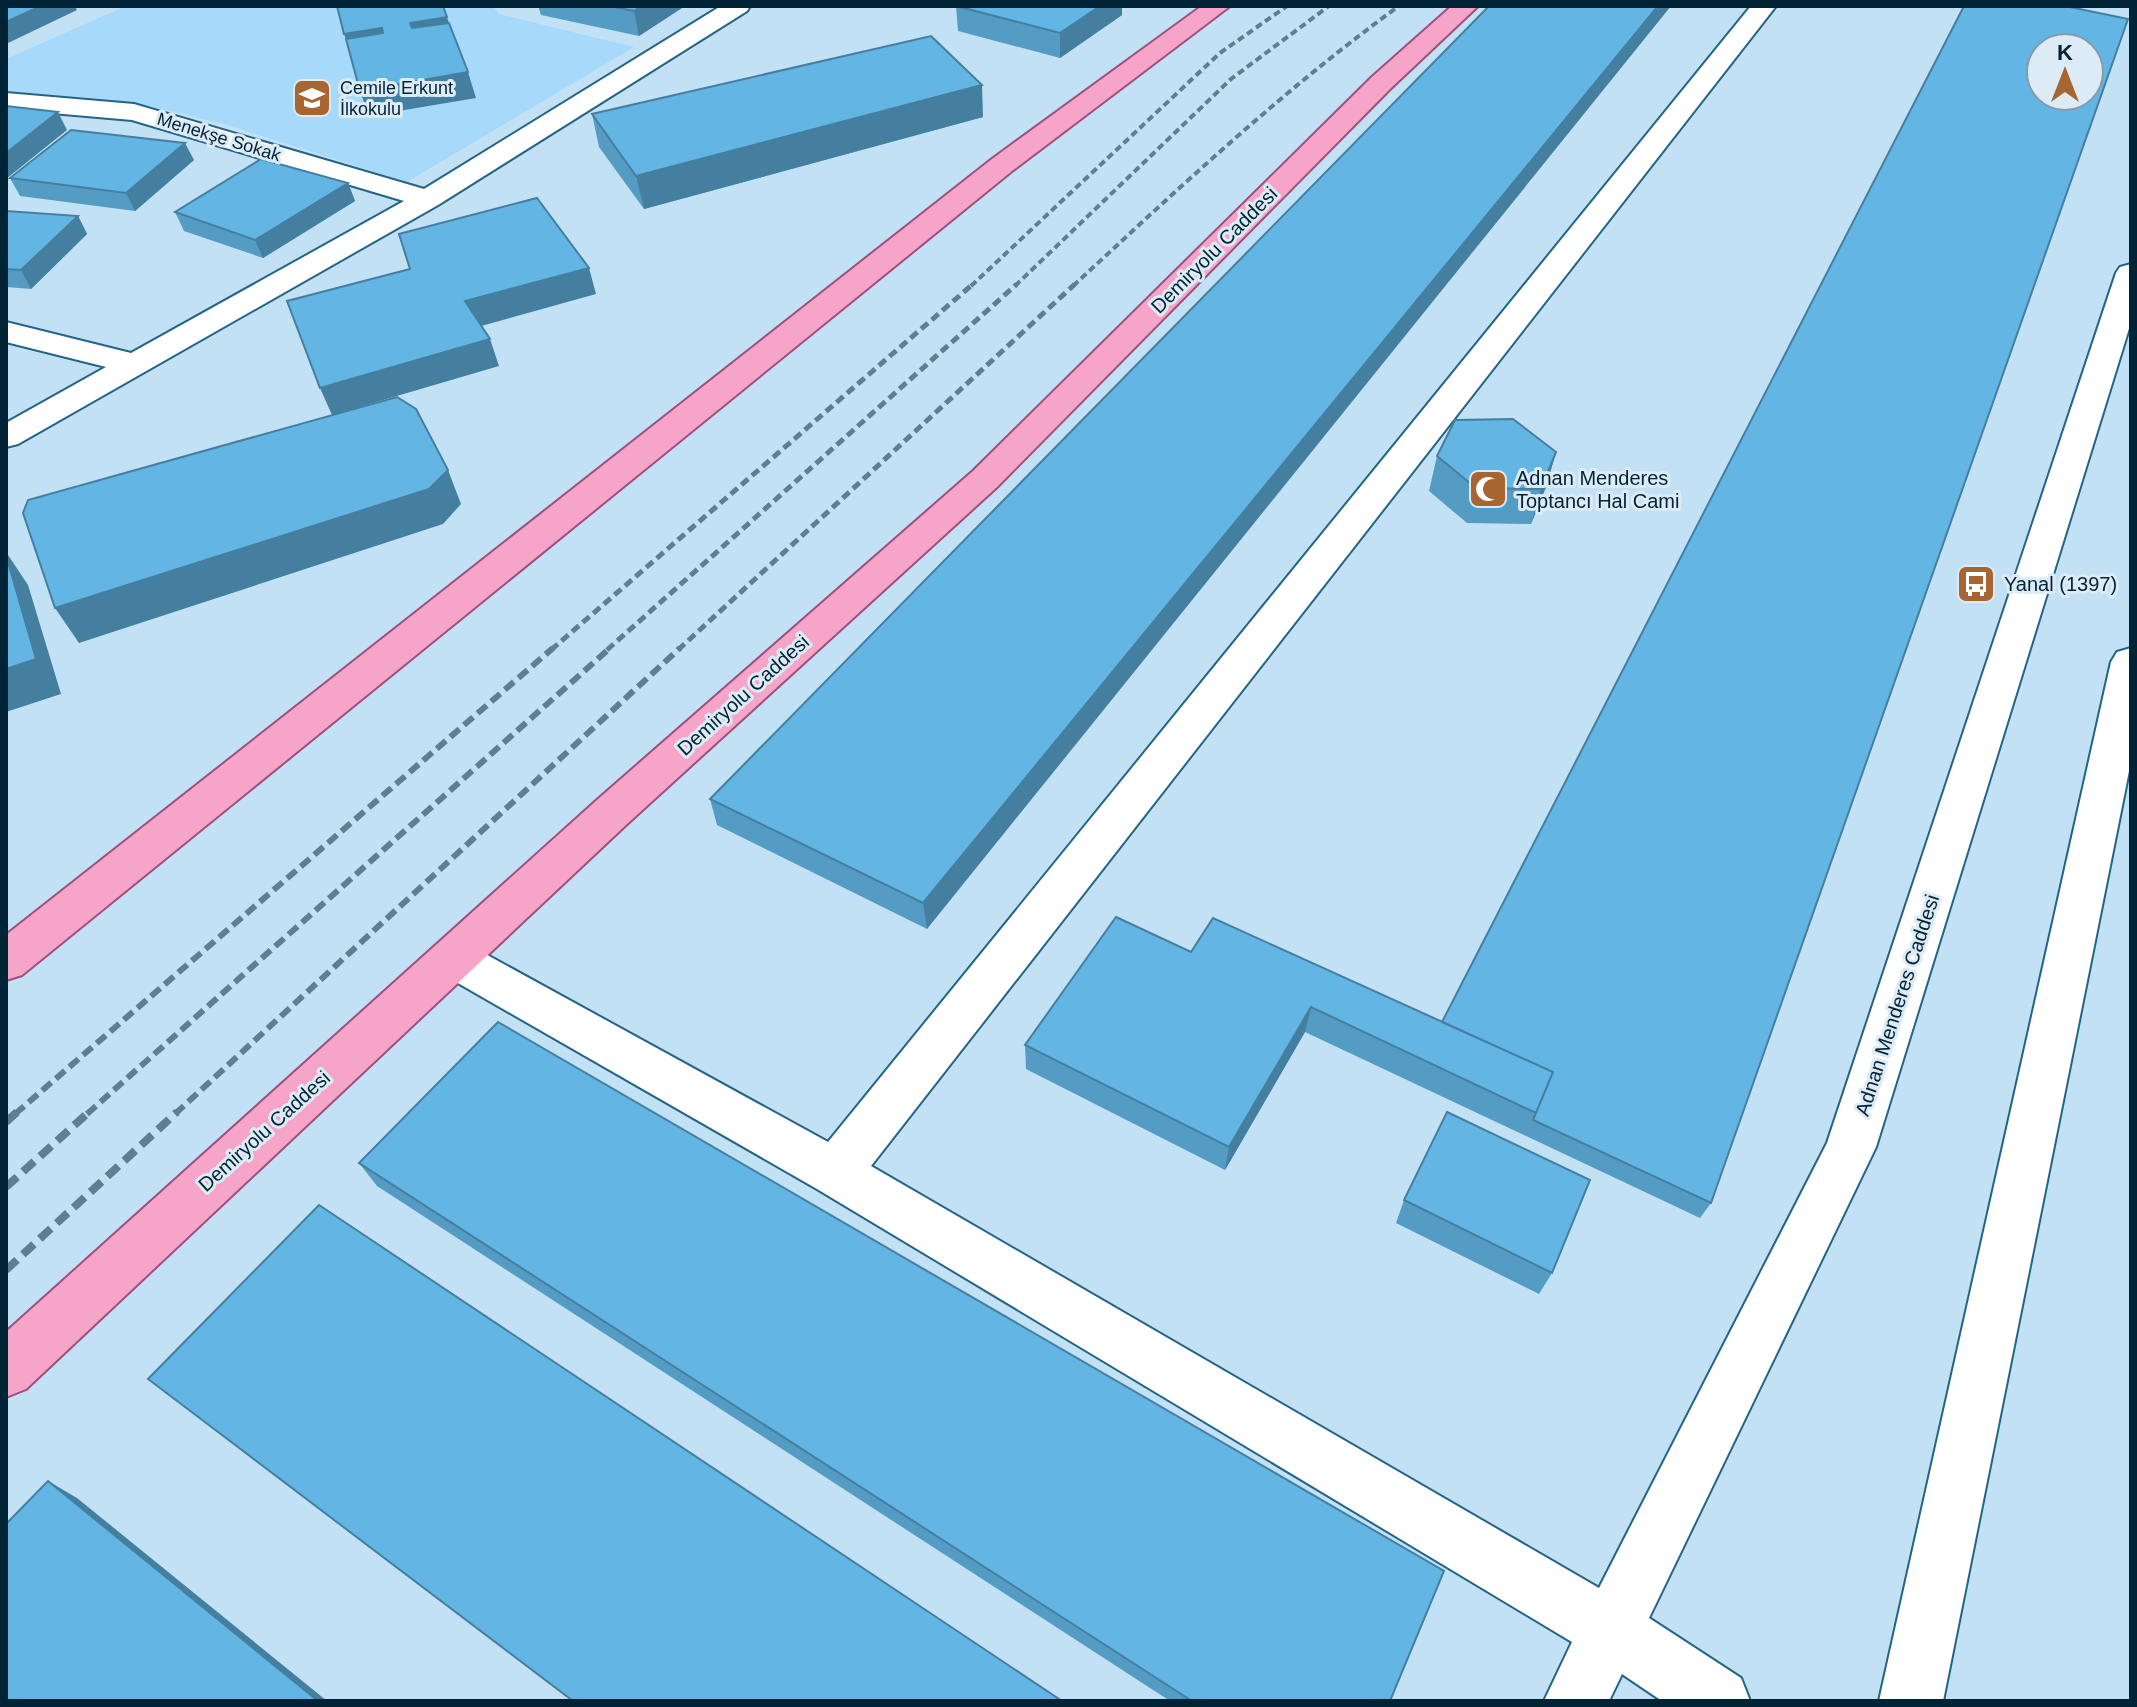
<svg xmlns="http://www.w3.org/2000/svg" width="2137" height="1707" font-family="Arial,sans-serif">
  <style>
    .built { fill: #a7dafa }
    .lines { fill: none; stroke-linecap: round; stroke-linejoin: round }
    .minor-casing { stroke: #246486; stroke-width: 4 }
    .major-casing { stroke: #9c507d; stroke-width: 4 }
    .minor { fill: #fff; fill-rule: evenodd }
    .major { fill: #f6a4c8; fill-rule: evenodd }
    .rail-far3 { stroke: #5e7f92; stroke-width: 4; stroke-dasharray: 7 4; stroke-linecap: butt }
    .rail-far2 { stroke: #5e7f92; stroke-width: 5; stroke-dasharray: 9 5; stroke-linecap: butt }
    .rail-far1 { stroke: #5e7f92; stroke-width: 6; stroke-dasharray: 12 6; stroke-linecap: butt }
    .rail { stroke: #5e7f92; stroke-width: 8; stroke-dasharray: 15 8; stroke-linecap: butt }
    .wall { fill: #559cc4 }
    .shaded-wall { fill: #457fa0 }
    .building { fill: #63b5e4; stroke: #457fa0; stroke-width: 2; fill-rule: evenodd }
    .labels { text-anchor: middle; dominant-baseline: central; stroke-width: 6; stroke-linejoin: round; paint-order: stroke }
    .far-poi-label { font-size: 18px; fill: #002436; stroke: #dcebf5; text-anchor: start }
    .far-street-label { font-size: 18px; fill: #002436; stroke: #dcebf5 }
    .street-label { font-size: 20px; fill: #002436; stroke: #dcebf5 }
    .poi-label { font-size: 20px; fill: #002436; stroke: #dcebf5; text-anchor: start }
  </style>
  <rect width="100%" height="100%" fill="#c2e1f4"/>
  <path class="built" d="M 126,6 L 493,6 L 499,14 L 634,47 L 407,182 L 227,125 L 145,105 L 6,91 L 6,59 Z"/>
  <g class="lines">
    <g class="minor-casing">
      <path id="minor" d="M 721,6 L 750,6 L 747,11 L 438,205 L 18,444 L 6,447 L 6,423 L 106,367 L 6,342 L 6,322 L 131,353 L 404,201 L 132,120 L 6,109 L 6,93 L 134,104 L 424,189 Z
        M 1751,6 L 1776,6 L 871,1166 L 1599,1588 L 1827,1143 L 2116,273 L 2120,267 L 2131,264 L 2131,322 L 1876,1147 L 1649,1618 L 1741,1678 L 1750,1701 L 1662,1701 L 1622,1674 L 1609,1701 L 1544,1701 L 1572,1642 L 817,1189 L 437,971 L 430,958 L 437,945 L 453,939 L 469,945 L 828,1142 Z
        M 2131,648 L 2131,761 L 1943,1701 L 1879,1701 L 2111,662 L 2117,652 Z"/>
    </g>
    <g class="major-casing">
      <path id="major" d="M 1202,6 L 1230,6 L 1012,171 L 22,975 L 6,980 L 6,935 L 992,159 Z
        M 1452,6 L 1478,6 L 1390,89 L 997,487 L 627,824 L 26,1389 L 6,1397 L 6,1332 L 597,800 L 973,471 L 1372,77 Z"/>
    </g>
    <use href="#minor" class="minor"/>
    <use href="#major" class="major"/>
    <path class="rail-far3" d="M 971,286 L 1220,53 L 1287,6
      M 1015,286 L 1231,79 L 1329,6
      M 1073,286 C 1178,189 1283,90 1399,6"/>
    <path class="rail-far2" d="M 551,650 L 973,284
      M 607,650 L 1017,284
      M 678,650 L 1075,284"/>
    <path class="rail-far1" d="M 15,1114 L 553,648
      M 87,1114 L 610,648
      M 175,1114 L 680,648"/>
    <path class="rail" d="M 6,1122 L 17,1112
      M 6,1187 L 89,1112
      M 6,1270 L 177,1112"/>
  </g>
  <path class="wall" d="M 538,6 L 685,6 L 639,36 L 541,15 Z
    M 956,6 L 1122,6 L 1122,15 L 1060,58 L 958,31 Z
    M 1489,6 L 927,929 L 717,825 L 710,799 Z
    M 592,114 L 983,117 L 644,209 L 599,147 Z
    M 194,160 L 135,211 L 20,196 L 10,178 Z
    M 348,183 L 355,201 L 263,258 L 184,231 L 175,212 Z
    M 6,211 L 78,216 L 87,234 L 31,289 L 6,287 Z
    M 1556,452 L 1546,487 L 1531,524 L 1467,523 L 1429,491 L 1437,456 Z
    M 1213,918 L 1711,1203 L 1700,1218 L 1305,1032 L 1225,1170 L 1026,1069 L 1025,1045 L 1191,952 Z
    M 359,1163 L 1390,1701 L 1170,1701 L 377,1186 Z
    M 1404,1200 L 1552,1273 L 1539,1294 L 1396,1223 Z"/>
  <path class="shaded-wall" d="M 41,6 L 75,6 L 77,10 L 6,44 L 6,22 Z
    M 642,6 L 685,6 L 639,36 L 634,11 Z
    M 1100,6 L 1122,6 L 1122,15 L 1060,58 L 1060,33 Z
    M 1658,6 L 1671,6 L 927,929 L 923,903 Z
    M 447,17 L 455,42 L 418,48 L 410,23 Z
    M 382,28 L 390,53 L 353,59 L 344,34 Z
    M 468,72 L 476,98 L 369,116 L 360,91 Z
    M 982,85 L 983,117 L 644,209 L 636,176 Z
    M 58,112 L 67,130 L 6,179 L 6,153 Z
    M 185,143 L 194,160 L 135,211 L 126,193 Z
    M 348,183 L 355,201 L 263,258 L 255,240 Z
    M 78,216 L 87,234 L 31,289 L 21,270 Z
    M 589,268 L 596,294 L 474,328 L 465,301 Z
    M 490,339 L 499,366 L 332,415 L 320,388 Z
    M 1556,452 L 1546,487 L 1531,524 L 1541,489 Z
    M 448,470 L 461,504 L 443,524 L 79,643 L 55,608 Z
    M 6,552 L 28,585 L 61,694 L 6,712 Z
    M 1311,1007 L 1305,1032 L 1225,1170 L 1229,1147 Z
    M 48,1481 L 77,1498 L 327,1701 L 318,1701 Z"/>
  <path class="building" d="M 6,6 L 41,6 L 6,22 Z
    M 337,6 L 443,6 L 447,17 L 410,23 L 412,28 L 449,23 L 468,72 L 360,91 L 346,39 L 383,33 L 382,28 L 344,34 Z
    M 609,6 L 642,6 L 634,11 Z
    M 956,6 L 1100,6 L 1060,33 Z
    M 1489,6 L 1658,6 L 923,903 L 710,799 Z
    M 1964,6 L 2065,6 L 2128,19 L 1711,1203 L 1533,1120 L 1553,1072 L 1442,1022 ZM 2041,48 L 2089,48 L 2089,96 L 2041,96 Z
    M 931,36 L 982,85 L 636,176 L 592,114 Z
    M 6,106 L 58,112 L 6,153 Z
    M 71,130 L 185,143 L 126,193 L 10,178 Z
    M 261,159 L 348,183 L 255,240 L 175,212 Z
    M 537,198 L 589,268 L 465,301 L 490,339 L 320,388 L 287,301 L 410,269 L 399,234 Z
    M 6,211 L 78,216 L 21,270 L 6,269 Z
    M 397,397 L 416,409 L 448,470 L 429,489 L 55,608 L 23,513 L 28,500 Z
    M 1513,419 L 1556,452 L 1541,489 L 1476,488 L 1437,456 L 1455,420 Z
    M 6,555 L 36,659 L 6,669 Z
    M 1116,917 L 1191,952 L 1213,918 L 1553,1072 L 1536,1113 L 1311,1007 L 1229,1147 L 1025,1045 Z
    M 498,1022 L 1444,1571 L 1390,1701 L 1192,1701 L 359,1163 Z
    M 1447,1112 L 1590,1180 L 1552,1273 L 1404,1200 Z
    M 319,1205 L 1062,1701 L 573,1701 L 148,1379 Z
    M 48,1481 L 318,1701 L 6,1701 L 6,1524 Z"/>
  <defs>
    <g id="school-square" transform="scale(2)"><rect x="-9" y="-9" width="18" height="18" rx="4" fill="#a76532" stroke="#dcebf5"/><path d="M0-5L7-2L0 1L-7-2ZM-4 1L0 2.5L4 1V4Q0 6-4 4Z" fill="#fff"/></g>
    <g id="mosque-square" transform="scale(2)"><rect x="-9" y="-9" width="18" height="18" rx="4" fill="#a76532" stroke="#dcebf5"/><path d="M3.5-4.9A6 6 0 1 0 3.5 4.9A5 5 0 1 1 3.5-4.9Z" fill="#fff"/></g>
    <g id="bus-square" transform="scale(2)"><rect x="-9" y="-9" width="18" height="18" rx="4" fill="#a76532" stroke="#dcebf5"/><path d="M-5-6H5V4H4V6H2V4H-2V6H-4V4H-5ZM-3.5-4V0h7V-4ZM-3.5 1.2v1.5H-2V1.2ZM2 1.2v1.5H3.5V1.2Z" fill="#fff"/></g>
  </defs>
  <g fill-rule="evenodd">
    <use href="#school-square" x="312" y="98"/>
    <use href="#mosque-square" x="1488" y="489"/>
    <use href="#bus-square" x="1976" y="584"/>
  </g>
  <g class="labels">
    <g class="far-poi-label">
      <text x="340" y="88">Cemile Erkunt<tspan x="340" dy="21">İlkokulu</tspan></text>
    </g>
    <g class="far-street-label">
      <text transform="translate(219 137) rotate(17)">Menekşe Sokak</text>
    </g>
    <g class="street-label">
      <text transform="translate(1214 250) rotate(-45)">Demiryolu Caddesi</text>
      <text transform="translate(743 695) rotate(-42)">Demiryolu Caddesi</text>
      <text transform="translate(1897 1005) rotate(-72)">Adnan Menderes Caddesi</text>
      <text transform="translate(264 1131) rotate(-42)">Demiryolu Caddesi</text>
    </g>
    <g class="poi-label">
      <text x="1516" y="478">Adnan Menderes<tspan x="1516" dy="23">Toptancı Hal Cami</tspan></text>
      <text x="2004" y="584">Yanal (1397)</text>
    </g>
  </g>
  <rect width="2137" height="1707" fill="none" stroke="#002436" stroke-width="16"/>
  <g transform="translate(2065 72)"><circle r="38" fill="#dcebf5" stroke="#849ba9" stroke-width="2"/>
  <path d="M0-6L14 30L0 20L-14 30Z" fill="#a76532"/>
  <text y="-12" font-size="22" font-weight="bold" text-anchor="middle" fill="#002436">K</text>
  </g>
</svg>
